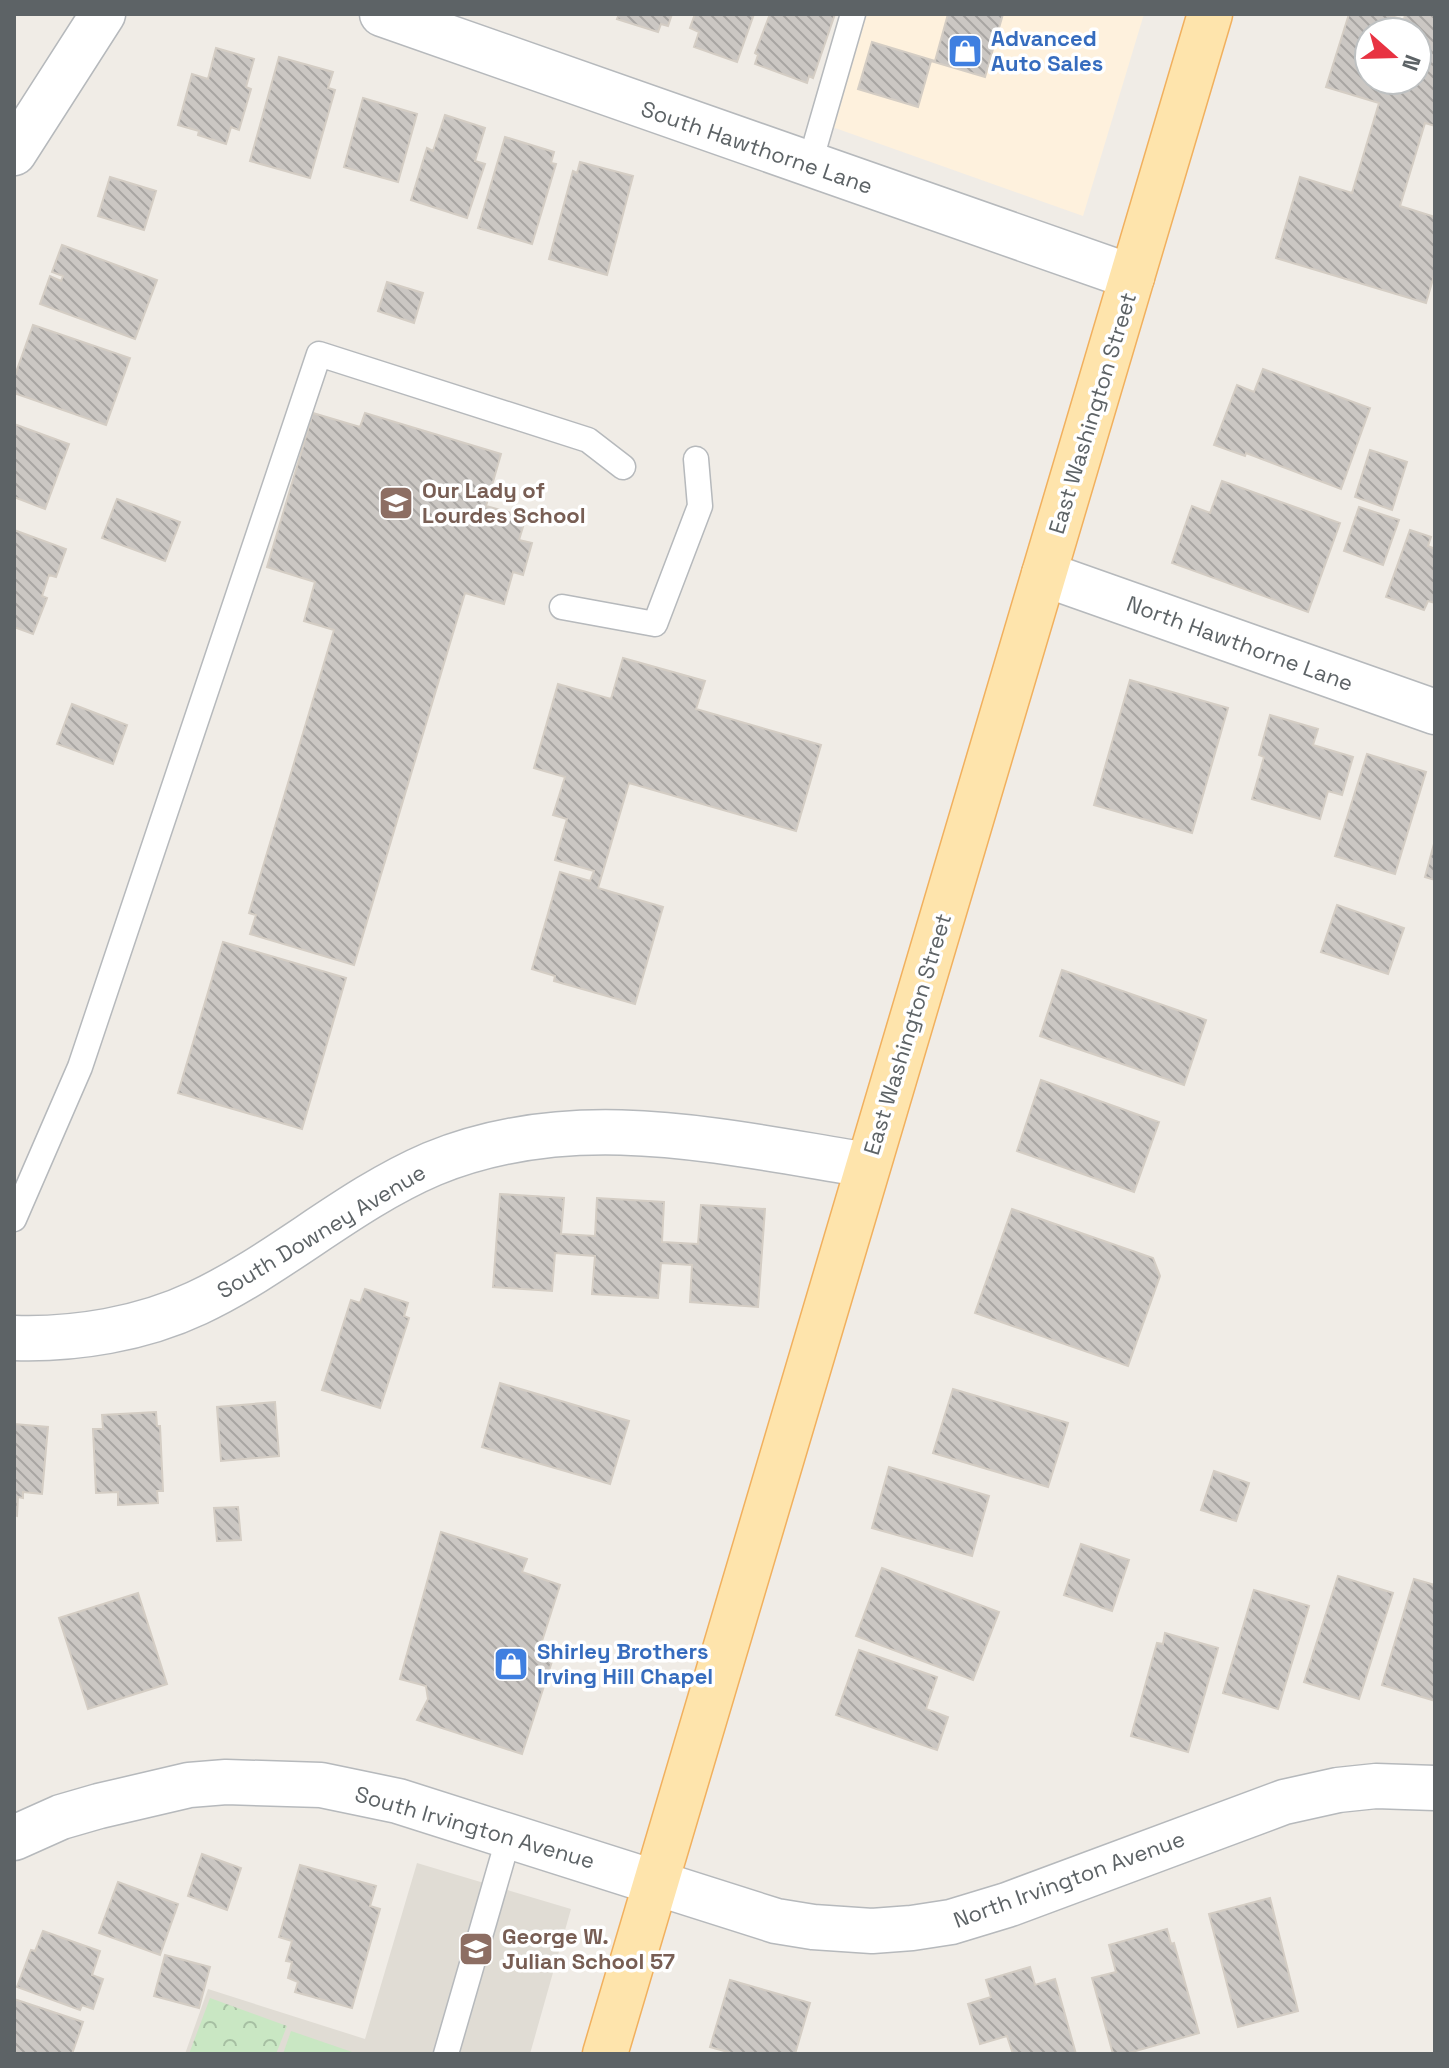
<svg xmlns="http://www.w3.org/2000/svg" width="1449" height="2068" font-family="'Space Grotesk',sans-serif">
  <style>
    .commercial { fill: #fef1dd }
    .education { fill: #e0dcd4 }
    .green { fill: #c9e7c3 }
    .park { fill: url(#park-crowns) }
    .building { fill: url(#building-back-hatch); stroke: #d4cdc4; stroke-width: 2; fill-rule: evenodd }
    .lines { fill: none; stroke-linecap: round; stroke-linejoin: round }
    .lane-casing { stroke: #b6b9bc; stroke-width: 27 }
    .street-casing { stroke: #b6b9bc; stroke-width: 47 }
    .primary-casing { stroke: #f1b05e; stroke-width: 47 }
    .lane { stroke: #fff; stroke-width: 24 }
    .street { stroke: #fff; stroke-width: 44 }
    .primary { stroke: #fee4ac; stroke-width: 44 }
    .labels { text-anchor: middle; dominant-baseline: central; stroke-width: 7; stroke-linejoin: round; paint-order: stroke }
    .shop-label { font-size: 22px; font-weight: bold; fill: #366cbe; stroke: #fff; text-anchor: start }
    .street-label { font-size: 22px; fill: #5d6366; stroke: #fff }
    .education-label { font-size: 22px; font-weight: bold; fill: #785e54; stroke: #fff; text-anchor: start }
  </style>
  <defs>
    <pattern id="park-crowns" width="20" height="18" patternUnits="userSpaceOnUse" patternTransform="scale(2)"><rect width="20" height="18" fill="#c9e7c3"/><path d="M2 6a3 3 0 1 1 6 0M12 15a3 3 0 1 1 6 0" fill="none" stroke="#a6bfa2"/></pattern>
    <pattern id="building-back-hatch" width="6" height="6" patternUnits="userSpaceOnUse" patternTransform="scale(2)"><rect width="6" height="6" fill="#cbc7c3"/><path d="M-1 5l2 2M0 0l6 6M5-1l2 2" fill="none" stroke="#a8a5a2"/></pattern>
  </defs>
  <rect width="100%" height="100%" fill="#f0ece6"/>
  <path class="commercial" d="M 853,14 L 1144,14 L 1083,216 L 821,123 Z"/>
  <path class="education" d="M 417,1863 L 571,1909 L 530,2054 L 185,2054 L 208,1989 L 365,2039 Z"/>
  <path class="green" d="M 291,2031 L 358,2054 L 283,2054 Z"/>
  <path class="park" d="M 210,1998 L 287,2026 L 276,2054 L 189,2054 Z"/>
  <path class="building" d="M 619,14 L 672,14 L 668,26 L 661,24 L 658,32 L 617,19 Z
    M 695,14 L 754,14 L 737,62 L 694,47 L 699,32 L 690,28 Z
    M 770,14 L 835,14 L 813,78 L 809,76 L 807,83 L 755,64 L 758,55 L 755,53 Z
    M 948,14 L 1003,14 L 985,77 L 931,61 L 918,107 L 858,89 L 872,42 L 935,61 Z
    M 1349,14 L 1385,14 L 1404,20 L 1405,14 L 1435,14 L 1435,126 L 1425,123 L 1400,206 L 1435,217 L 1435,272 L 1426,303 L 1276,258 L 1300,177 L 1352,193 L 1379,103 L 1326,87 ZM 1369,32 L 1417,32 L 1417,80 L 1369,80 Z
    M 216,48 L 254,59 L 246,87 L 251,89 L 239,130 L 231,127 L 226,144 L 198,135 L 199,131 L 178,125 L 192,74 L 208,79 Z
    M 279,57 L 333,72 L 328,88 L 335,90 L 310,178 L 250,161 Z
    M 363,98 L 417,114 L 398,182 L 344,167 Z
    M 445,115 L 485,128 L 475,161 L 485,164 L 467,218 L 411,200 L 427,148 L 433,151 Z
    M 505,137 L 554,152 L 551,163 L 556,164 L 532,244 L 478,228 Z
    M 580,162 L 633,176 L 607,275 L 549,259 L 573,171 L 577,173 Z
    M 110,177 L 156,191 L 144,230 L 98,216 Z
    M 62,245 L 157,280 L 135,339 L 40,304 L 50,276 L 61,281 L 63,276 L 52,272 Z
    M 387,282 L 423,293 L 414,323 L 378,311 Z
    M 33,325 L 130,358 L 106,425 L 14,393 L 14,378 Z
    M 1263,369 L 1370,408 L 1341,489 L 1246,453 L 1245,456 L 1214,445 L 1237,385 L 1254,392 Z
    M 313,413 L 360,427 L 365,413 L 501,454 L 486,506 L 526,517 L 519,540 L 532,543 L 523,575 L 513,572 L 504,604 L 465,593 L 354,965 L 250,934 L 256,915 L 249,913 L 334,630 L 304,621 L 315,582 L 267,567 Z
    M 14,424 L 69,444 L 45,509 L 14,497 Z
    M 1370,450 L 1407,462 L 1392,510 L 1355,497 Z
    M 1222,481 L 1340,523 L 1308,612 L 1172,563 L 1192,506 L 1210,513 Z
    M 117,499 L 180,522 L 165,561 L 102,538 Z
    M 1359,507 L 1399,520 L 1383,565 L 1344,551 Z
    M 14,530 L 66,549 L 56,577 L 49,575 L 42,596 L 47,598 L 33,634 L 14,627 Z
    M 1410,530 L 1431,537 L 1428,546 L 1435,549 L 1435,603 L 1428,601 L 1424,610 L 1386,597 Z
    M 623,658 L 705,681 L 696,709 L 821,745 L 796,831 L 629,783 L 598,888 L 663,907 L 635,1004 L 554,981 L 555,976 L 532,969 L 560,872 L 590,881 L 594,871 L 555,860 L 567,819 L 553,815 L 565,777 L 534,768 L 558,684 L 611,699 Z
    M 1130,680 L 1228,708 L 1192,833 L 1094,805 Z
    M 72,704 L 127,725 L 113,764 L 57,744 Z
    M 1270,715 L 1318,729 L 1313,745 L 1353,757 L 1342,795 L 1328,791 L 1320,819 L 1252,799 L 1264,757 L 1259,755 Z
    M 1367,754 L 1426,772 L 1395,874 L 1335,856 Z
    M 1435,840 L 1435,880 L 1425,877 Z
    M 1337,905 L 1404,928 L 1388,974 L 1321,952 Z
    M 223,942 L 346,978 L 302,1129 L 178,1093 Z
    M 1062,970 L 1206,1020 L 1184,1085 L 1040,1036 Z
    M 1041,1080 L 1159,1122 L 1134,1192 L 1017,1151 Z
    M 500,1194 L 564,1198 L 561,1234 L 595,1236 L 597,1198 L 664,1202 L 662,1242 L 698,1244 L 701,1205 L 765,1209 L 758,1307 L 690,1302 L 692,1265 L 661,1263 L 658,1298 L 592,1294 L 595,1256 L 555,1253 L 552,1291 L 493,1287 Z
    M 1012,1209 L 1153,1258 L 1160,1276 L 1128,1366 L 975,1313 Z
    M 365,1289 L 408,1303 L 404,1316 L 409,1318 L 380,1408 L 322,1390 L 351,1300 L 360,1303 Z
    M 500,1383 L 629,1421 L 610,1484 L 482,1447 Z
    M 953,1389 L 1068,1423 L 1048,1487 L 933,1453 Z
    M 275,1402 L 279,1456 L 221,1461 L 217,1407 Z
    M 156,1412 L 157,1426 L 160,1426 L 163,1491 L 157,1491 L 158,1503 L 118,1505 L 118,1492 L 96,1493 L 93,1429 L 103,1429 L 102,1415 Z
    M 14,1424 L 48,1427 L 42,1494 L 23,1492 L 23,1498 L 18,1497 L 17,1516 L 14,1515 Z
    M 889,1467 L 989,1496 L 972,1556 L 872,1528 Z
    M 1214,1471 L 1249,1483 L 1236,1521 L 1201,1510 Z
    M 238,1507 L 241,1540 L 217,1541 L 214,1508 Z
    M 441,1532 L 527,1559 L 522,1572 L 560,1585 L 542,1641 L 557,1646 L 522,1754 L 417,1720 L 428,1699 L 426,1686 L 400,1679 Z
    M 1081,1544 L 1129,1560 L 1112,1611 L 1064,1595 Z
    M 882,1568 L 999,1612 L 973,1680 L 856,1636 Z
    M 1338,1576 L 1393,1593 L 1359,1699 L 1304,1682 Z
    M 1414,1579 L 1435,1585 L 1435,1701 L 1382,1685 Z
    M 1254,1590 L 1309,1606 L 1278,1709 L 1223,1693 Z
    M 138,1593 L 167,1684 L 88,1709 L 59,1618 Z
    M 1165,1633 L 1218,1648 L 1188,1752 L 1131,1736 L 1157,1643 L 1163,1644 Z
    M 859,1650 L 937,1677 L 926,1709 L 948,1717 L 937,1750 L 836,1715 Z
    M 202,1854 L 241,1868 L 227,1910 L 188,1896 Z
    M 300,1865 L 376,1886 L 370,1906 L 380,1909 L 352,2008 L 295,1992 L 298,1982 L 288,1978 L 292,1962 L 286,1961 L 292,1941 L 279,1937 Z
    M 118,1882 L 178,1904 L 160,1955 L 99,1933 Z
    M 1270,1898 L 1298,2011 L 1238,2027 L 1209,1914 Z
    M 1167,1929 L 1171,1944 L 1174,1943 L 1199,2033 L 1125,2054 L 1113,2054 L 1092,1978 L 1116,1972 L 1109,1945 Z
    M 43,1931 L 100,1951 L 92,1975 L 103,1979 L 93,2009 L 82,2005 L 80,2010 L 17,1987 L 31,1950 L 35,1951 Z
    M 165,1955 L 210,1967 L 199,2008 L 154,1996 Z
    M 1030,1967 L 1035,1985 L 1055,1979 L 1076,2054 L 1013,2054 L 1007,2036 L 980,2044 L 968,2004 L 991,1997 L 986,1980 Z
    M 730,1980 L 810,2003 L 795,2054 L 735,2054 L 710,2047 Z
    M 14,1999 L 83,2022 L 72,2054 L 14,2054 Z"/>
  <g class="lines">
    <g class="lane-casing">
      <path id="lane" d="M 809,166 L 853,14
        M 562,607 L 655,624 L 700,506 L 696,459
        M 14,1219 L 80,1067 L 319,354 L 588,440 L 623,467
        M 446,2054 L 509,1836"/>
    </g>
    <g class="street-casing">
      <path id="street" d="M 382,14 L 1132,277
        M 14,153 L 103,14
        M 1044,574 L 1435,712
        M 14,1338 C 75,1340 142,1329 197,1303 C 280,1264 348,1200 432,1164 C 575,1105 722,1142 868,1165
        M 14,1838 L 61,1817 L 99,1806 L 189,1785 L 226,1782 L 321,1785 L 398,1801 L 776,1921 L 813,1927 L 872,1931 L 912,1928 L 951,1922 L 1007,1905 L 1284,1802 L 1338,1790 L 1376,1786 L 1435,1788"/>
    </g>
    <g class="primary-casing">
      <path id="primary" d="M 605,2054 L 1210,14"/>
    </g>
    <use href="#lane" class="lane"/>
    <use href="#street" class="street"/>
    <use href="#primary" class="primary"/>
  </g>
  <defs>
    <g id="shop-square" transform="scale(1.8)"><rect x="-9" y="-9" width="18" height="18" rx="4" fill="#3f7fe0" stroke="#fff"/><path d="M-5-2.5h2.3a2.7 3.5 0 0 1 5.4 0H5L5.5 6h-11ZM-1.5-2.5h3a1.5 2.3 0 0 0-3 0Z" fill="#fff"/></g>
    <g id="school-square" transform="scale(1.8)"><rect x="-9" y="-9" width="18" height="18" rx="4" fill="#8d6e63" stroke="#fff"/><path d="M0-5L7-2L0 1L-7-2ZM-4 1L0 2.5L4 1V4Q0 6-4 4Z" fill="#fff"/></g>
  </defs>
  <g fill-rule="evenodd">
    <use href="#shop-square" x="965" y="51"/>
    <use href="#school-square" x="396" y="503"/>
    <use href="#shop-square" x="511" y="1664"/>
    <use href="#school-square" x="476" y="1949"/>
  </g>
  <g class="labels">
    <g class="shop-label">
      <text x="991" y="38">Advanced<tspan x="991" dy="25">Auto Sales</tspan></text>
      <text x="537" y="1651">Shirley Brothers<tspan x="537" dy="25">Irving Hill Chapel</tspan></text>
    </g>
    <g class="street-label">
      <text transform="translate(757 147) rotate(19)">South Hawthorne Lane</text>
      <text transform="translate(1092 413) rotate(-73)">East Washington Street</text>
      <text transform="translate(1240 643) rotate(20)">North Hawthorne Lane</text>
      <text transform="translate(907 1034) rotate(-73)">East Washington Street</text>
      <text transform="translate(321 1231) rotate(-31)">South Downey Avenue</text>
      <text transform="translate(475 1827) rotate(16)">South Irvington Avenue</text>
      <text transform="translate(1069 1879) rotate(-20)">North Irvington Avenue</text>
    </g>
    <g class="education-label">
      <text x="422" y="490">Our Lady of<tspan x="422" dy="25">Lourdes School</tspan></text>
      <text x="502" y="1936">George W.<tspan x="502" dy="25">Julian School 57</tspan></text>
    </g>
  </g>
  <rect width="1449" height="2068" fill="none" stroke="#5d6366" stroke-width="32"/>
  <g transform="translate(1393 56) rotate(110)"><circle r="38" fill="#ffffff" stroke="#bec1c2" stroke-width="2"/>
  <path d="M0-6L14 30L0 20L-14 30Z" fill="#e83342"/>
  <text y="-12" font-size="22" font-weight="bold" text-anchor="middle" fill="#5d6366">N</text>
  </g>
</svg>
